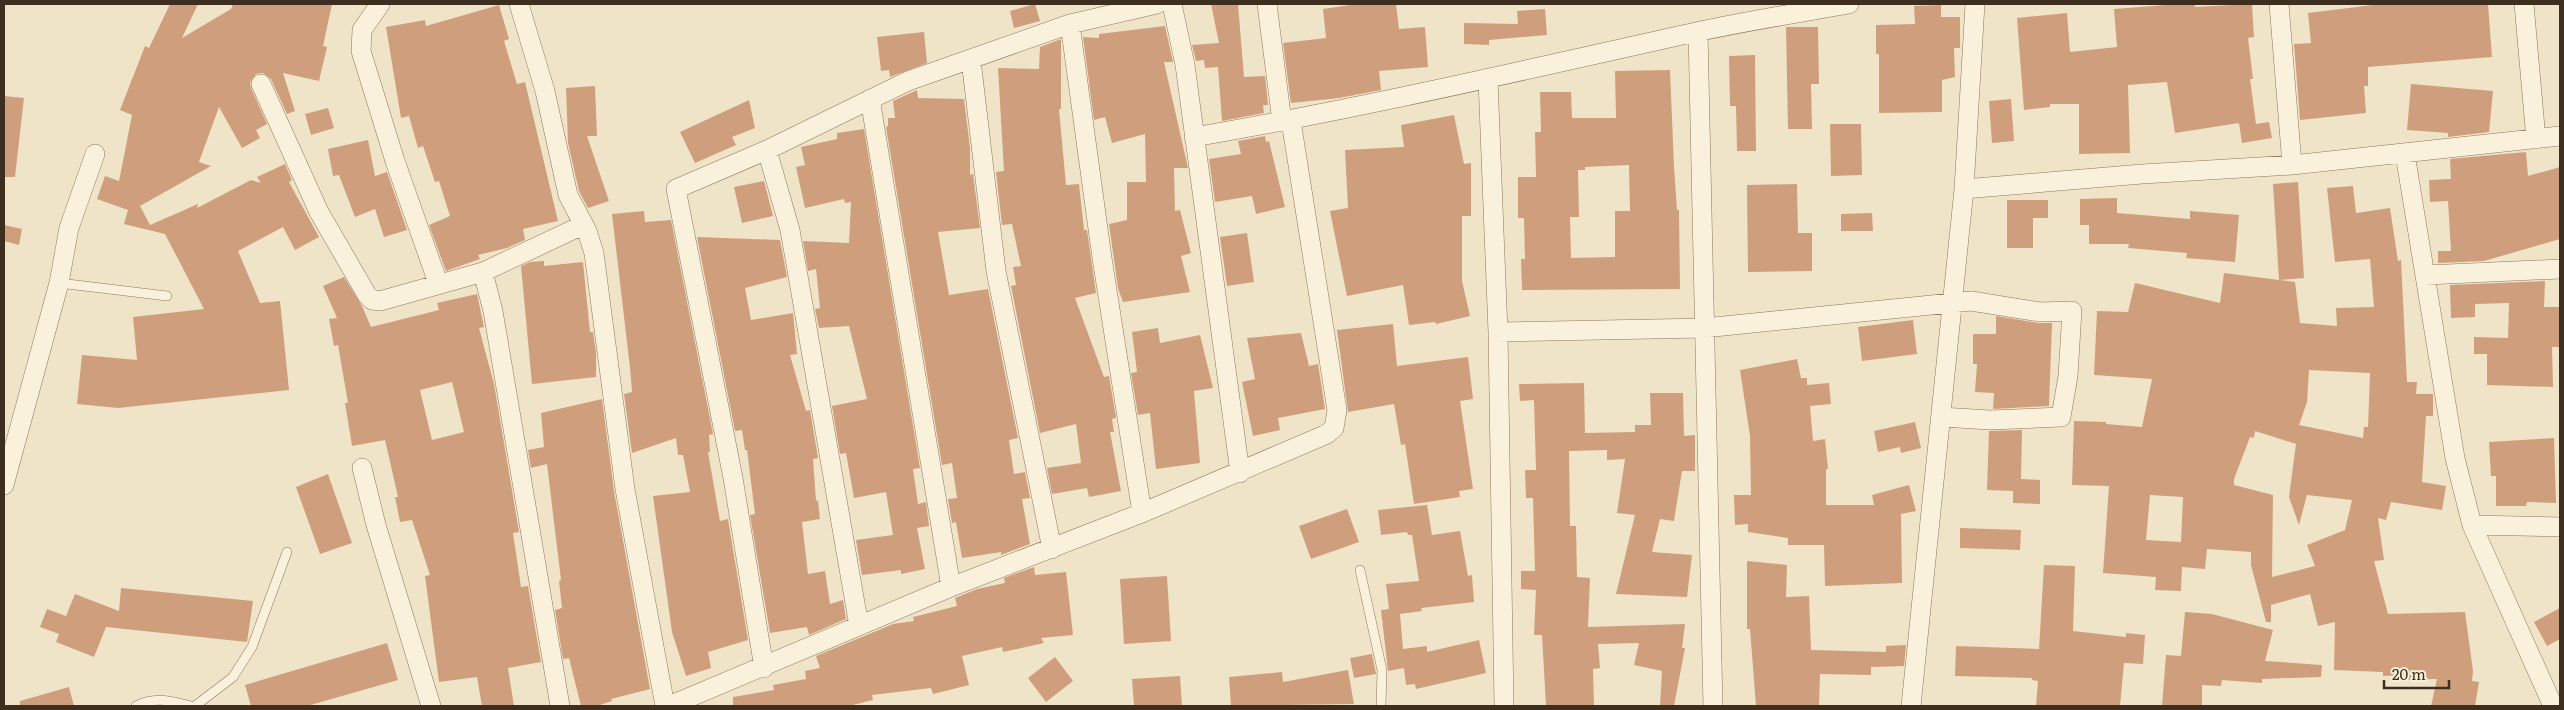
<svg xmlns="http://www.w3.org/2000/svg" width="2564" height="710" font-family="Literata,serif">
  <style>
    .building { fill: #cf9f7d; fill-rule: evenodd }
    .lines { fill: none; stroke-linecap: round; stroke-linejoin: round }
    .service-casing { stroke: #8d765c; stroke-width: 10 }
    .minor-casing { stroke: #8d765c; stroke-width: 20 }
    .service { stroke: #faf1dc; stroke-width: 9 }
    .minor { stroke: #faf1dc; stroke-width: 19 }
  </style>
  <rect width="100%" height="100%" fill="#f0e4c8"/>
  <path class="building" d="M 170,4 L 198,4 L 182,38 L 231,9 L 233,4 L 332,4 L 323,46 L 327,47 L 319,81 L 283,73 L 295,111 L 287,114 L 271,79 L 263,73 L 256,74 L 250,82 L 251,88 L 267,124 L 256,130 L 260,138 L 242,148 L 219,107 L 199,162 L 211,166 L 140,206 L 150,225 L 198,204 L 197,208 L 251,180 L 261,183 L 257,177 L 285,164 L 292,180 L 289,182 L 319,237 L 295,250 L 283,227 L 238,251 L 260,303 L 280,301 L 289,390 L 118,408 L 77,404 L 82,355 L 137,360 L 133,317 L 204,309 L 165,234 L 124,224 L 128,210 L 97,199 L 105,176 L 119,181 L 132,115 L 120,110 L 145,46 L 149,48 Z
    M 1035,4 L 1040,21 L 1014,28 L 1010,11 Z
    M 1211,4 L 1238,4 L 1244,77 L 1265,76 L 1268,105 L 1263,105 L 1264,113 L 1222,121 L 1218,67 L 1205,68 L 1204,60 L 1196,61 L 1192,45 L 1219,43 Z
    M 1357,4 L 1396,4 L 1399,29 L 1425,27 L 1428,67 L 1379,71 L 1381,90 L 1339,98 L 1291,103 L 1283,43 L 1326,38 L 1323,9 Z
    M 2179,4 L 2195,4 L 2195,7 L 2252,4 L 2254,37 L 2248,38 L 2253,79 L 2250,79 L 2256,124 L 2269,122 L 2272,138 L 2242,143 L 2239,123 L 2175,133 L 2167,82 L 2128,85 L 2130,153 L 2079,154 L 2079,104 L 2050,104 L 2050,107 L 2024,110 L 2017,18 L 2067,13 L 2070,52 L 2117,47 L 2114,9 Z
    M 2381,4 L 2488,4 L 2492,57 L 2368,67 L 2368,86 L 2364,86 L 2366,113 L 2300,120 L 2294,44 L 2311,43 L 2308,13 Z
    M 499,5 L 509,39 L 504,41 L 517,84 L 525,82 L 558,221 L 523,229 L 525,240 L 507,248 L 478,255 L 480,259 L 446,271 L 429,225 L 450,216 L 439,181 L 435,182 L 423,146 L 418,148 L 409,116 L 401,118 L 386,27 L 425,20 L 426,26 Z
    M 1941,5 L 1941,17 L 1960,17 L 1960,48 L 1954,48 L 1955,77 L 1942,80 L 1942,112 L 1879,113 L 1879,54 L 1876,54 L 1876,25 L 1915,24 L 1914,6 Z
    M 1545,9 L 1547,35 L 1489,40 L 1489,45 L 1464,44 L 1464,23 L 1518,24 L 1517,11 Z
    M 1165,26 L 1173,62 L 1164,62 L 1188,168 L 1174,168 L 1175,211 L 1180,210 L 1191,253 L 1181,256 L 1190,292 L 1123,302 L 1118,288 L 1109,224 L 1127,220 L 1127,182 L 1146,182 L 1145,134 L 1112,143 L 1105,117 L 1094,120 L 1083,37 L 1099,38 L 1099,34 Z
    M 1786,27 L 1818,27 L 1819,84 L 1811,84 L 1812,129 L 1788,129 Z
    M 924,32 L 927,63 L 890,77 L 889,70 L 881,71 L 877,37 Z
    M 1061,39 L 1061,109 L 1059,109 L 1066,185 L 1079,184 L 1084,230 L 1087,230 L 1096,293 L 1075,298 L 1104,377 L 1109,376 L 1116,418 L 1112,419 L 1114,432 L 1110,432 L 1121,491 L 1089,497 L 1087,488 L 1052,494 L 1047,468 L 1081,463 L 1076,424 L 1040,433 L 1011,286 L 1016,285 L 1013,267 L 1021,266 L 1012,224 L 1002,225 L 996,172 L 1004,171 L 998,68 L 1039,69 L 1040,47 Z
    M 1755,55 L 1756,151 L 1737,151 L 1736,106 L 1730,106 L 1729,56 Z
    M 1670,70 L 1674,166 L 1677,210 L 1679,210 L 1680,289 L 1522,290 L 1521,259 L 1525,259 L 1524,218 L 1518,218 L 1518,177 L 1536,177 L 1535,132 L 1541,132 L 1540,92 L 1571,92 L 1572,118 L 1616,118 L 1615,71 ZM 1629,165 L 1630,211 L 1615,211 L 1615,257 L 1571,258 L 1570,217 L 1579,217 L 1578,170 L 1585,170 L 1585,167 Z
    M 2411,84 L 2493,91 L 2489,132 L 2448,137 L 2448,133 L 2407,130 Z
    M 595,86 L 597,136 L 587,136 L 609,201 L 588,208 L 579,191 L 568,143 L 566,88 Z
    M 917,90 L 918,98 L 964,99 L 970,148 L 970,175 L 973,174 L 980,228 L 938,232 L 949,295 L 988,289 L 1018,438 L 1009,440 L 1014,474 L 1025,472 L 1030,498 L 1022,499 L 1030,544 L 1001,555 L 1001,552 L 962,558 L 956,522 L 952,523 L 948,499 L 957,498 L 952,463 L 942,465 L 886,127 L 888,126 L 888,118 L 895,118 L 893,101 Z
    M 4,96 L 24,98 L 15,177 L 4,177 Z
    M 2011,99 L 2014,141 L 1992,143 L 1989,101 Z
    M 749,100 L 755,128 L 732,137 L 736,145 L 695,163 L 680,132 Z
    M 328,108 L 334,128 L 311,135 L 305,114 Z
    M 1454,115 L 1464,164 L 1471,163 L 1471,216 L 1462,216 L 1462,281 L 1470,316 L 1436,324 L 1435,322 L 1409,325 L 1403,285 L 1347,296 L 1330,211 L 1348,208 L 1345,150 L 1404,147 L 1401,125 Z
    M 1830,124 L 1861,124 L 1862,175 L 1831,176 Z
    M 864,129 L 920,468 L 913,469 L 918,504 L 926,502 L 929,526 L 917,528 L 925,569 L 901,574 L 901,570 L 862,575 L 856,540 L 893,535 L 886,492 L 854,498 L 846,453 L 840,454 L 832,406 L 867,399 L 849,326 L 819,328 L 815,309 L 820,308 L 816,269 L 808,271 L 803,241 L 849,243 L 851,202 L 845,203 L 844,199 L 805,208 L 796,167 L 805,165 L 801,147 L 837,139 L 837,133 Z
    M 1265,136 L 1266,142 L 1269,141 L 1285,207 L 1256,214 L 1252,196 L 1215,202 L 1209,159 L 1241,154 L 1238,141 Z
    M 368,140 L 375,176 L 387,172 L 407,230 L 384,237 L 375,209 L 355,217 L 339,175 L 333,176 L 328,149 Z
    M 2526,152 L 2528,176 L 2560,167 L 2560,239 L 2484,261 L 2438,263 L 2438,251 L 2451,251 L 2448,201 L 2430,202 L 2429,180 L 2451,179 L 2450,159 Z
    M 764,181 L 773,216 L 742,223 L 734,187 Z
    M 2298,182 L 2304,278 L 2280,280 L 2295,282 L 2300,323 L 2337,326 L 2336,308 L 2374,307 L 2370,259 L 2335,262 L 2327,188 L 2353,186 L 2356,213 L 2390,208 L 2398,261 L 2401,260 L 2407,382 L 2417,382 L 2416,394 L 2433,394 L 2433,416 L 2426,416 L 2422,482 L 2446,486 L 2442,510 L 2391,502 L 2386,520 L 2378,518 L 2384,560 L 2374,561 L 2388,614 L 2465,612 L 2473,671 L 2472,681 L 2479,682 L 2475,706 L 2431,706 L 2437,679 L 2404,680 L 2404,675 L 2383,676 L 2383,672 L 2334,670 L 2335,622 L 2318,626 L 2310,594 L 2271,605 L 2271,622 L 2266,622 L 2251,565 L 2251,552 L 2207,549 L 2205,569 L 2182,567 L 2181,591 L 2155,590 L 2156,577 L 2103,573 L 2109,486 L 2072,485 L 2074,421 L 2106,422 L 2106,424 L 2142,427 L 2152,379 L 2094,375 L 2097,311 L 2128,312 L 2135,283 L 2220,303 L 2224,273 L 2279,280 L 2273,184 ZM 2309,370 L 2370,373 L 2368,427 L 2364,427 L 2363,438 L 2299,425 L 2307,402 ZM 2255,431 L 2296,444 L 2289,497 L 2299,525 L 2307,495 L 2352,500 L 2345,530 L 2307,545 L 2315,566 L 2272,577 L 2273,495 L 2234,485 L 2234,479 L 2250,437 L 2254,438 ZM 2150,495 L 2183,497 L 2181,542 L 2146,540 Z
    M 1797,184 L 1798,233 L 1812,233 L 1812,271 L 1748,272 L 1747,185 Z
    M 2117,198 L 2117,213 L 2190,219 L 2190,211 L 2239,215 L 2235,262 L 2186,258 L 2187,253 L 2128,248 L 2129,244 L 2089,244 L 2089,225 L 2080,225 L 2080,199 Z
    M 2007,200 L 2048,200 L 2048,218 L 2033,218 L 2033,248 L 2007,248 Z
    M 644,211 L 645,222 L 671,220 L 713,434 L 709,435 L 710,452 L 708,452 L 720,521 L 728,519 L 748,640 L 708,652 L 711,668 L 686,676 L 672,632 L 653,496 L 690,492 L 683,455 L 678,455 L 676,438 L 632,453 L 624,394 L 632,392 L 630,368 L 612,214 Z
    M 1872,213 L 1873,231 L 1841,231 L 1841,214 Z
    M 4,225 L 22,229 L 19,245 L 4,241 Z
    M 1247,233 L 1254,282 L 1227,286 L 1220,237 Z
    M 697,237 L 780,240 L 787,277 L 745,288 L 751,320 L 793,313 L 797,354 L 790,355 L 806,411 L 810,410 L 818,458 L 813,459 L 816,501 L 818,500 L 820,519 L 802,522 L 808,574 L 825,571 L 830,604 L 843,600 L 846,619 L 809,635 L 807,627 L 770,633 L 750,515 L 755,514 L 747,450 L 745,450 L 742,430 L 735,431 Z
    M 544,261 L 544,266 L 583,262 L 590,332 L 593,332 L 596,352 L 596,377 L 532,384 L 521,266 L 530,262 Z
    M 344,277 L 362,306 L 371,327 L 439,310 L 437,303 L 477,294 L 484,327 L 479,328 L 494,384 L 519,532 L 513,533 L 521,587 L 528,586 L 541,662 L 508,668 L 514,706 L 482,706 L 477,677 L 439,682 L 425,576 L 430,575 L 412,520 L 400,522 L 395,497 L 398,497 L 385,440 L 352,446 L 345,403 L 348,403 L 338,345 L 334,346 L 329,319 L 337,318 L 323,286 ZM 452,382 L 464,432 L 432,440 L 420,390 Z
    M 2545,281 L 2544,307 L 2560,307 L 2560,347 L 2552,347 L 2553,387 L 2487,385 L 2487,354 L 2474,354 L 2474,337 L 2508,338 L 2509,303 L 2475,304 L 2475,317 L 2451,318 L 2450,285 Z
    M 1996,316 L 2038,323 L 2052,323 L 2049,406 L 1993,409 L 1994,393 L 1975,392 L 1977,364 L 1973,364 L 1973,334 L 1996,334 Z
    M 1913,320 L 1917,354 L 1862,361 L 1858,327 Z
    M 1393,324 L 1397,366 L 1468,357 L 1473,399 L 1460,401 L 1473,489 L 1459,491 L 1460,497 L 1414,504 L 1405,444 L 1401,445 L 1394,404 L 1348,412 L 1337,330 Z
    M 1158,328 L 1160,343 L 1200,335 L 1213,388 L 1194,391 L 1200,463 L 1156,469 L 1150,413 L 1138,415 L 1131,373 L 1137,372 L 1132,332 Z
    M 1301,333 L 1309,366 L 1318,364 L 1325,409 L 1278,418 L 1280,430 L 1253,436 L 1242,382 L 1255,379 L 1247,338 Z
    M 1797,359 L 1801,378 L 1807,378 L 1807,385 L 1829,383 L 1831,404 L 1810,406 L 1813,441 L 1825,439 L 1828,469 L 1826,469 L 1826,505 L 1874,505 L 1872,495 L 1909,485 L 1916,511 L 1901,514 L 1902,583 L 1825,586 L 1824,545 L 1788,545 L 1788,538 L 1748,532 L 1748,524 L 1735,525 L 1734,495 L 1751,495 L 1750,436 L 1740,370 Z
    M 1584,383 L 1585,433 L 1635,432 L 1635,425 L 1651,425 L 1650,393 L 1683,393 L 1684,436 L 1695,435 L 1695,471 L 1682,471 L 1674,521 L 1660,519 L 1652,552 L 1692,555 L 1687,597 L 1616,594 L 1635,515 L 1617,513 L 1625,459 L 1607,460 L 1607,450 L 1569,451 L 1570,526 L 1576,526 L 1577,577 L 1590,578 L 1588,627 L 1685,624 L 1682,648 L 1685,648 L 1674,706 L 1660,706 L 1662,671 L 1634,665 L 1639,643 L 1598,644 L 1600,668 L 1593,669 L 1594,706 L 1546,706 L 1542,635 L 1534,635 L 1536,590 L 1521,589 L 1521,571 L 1535,571 L 1533,498 L 1526,498 L 1525,470 L 1536,470 L 1534,400 L 1520,401 L 1519,384 Z
    M 602,399 L 614,491 L 650,689 L 611,699 L 612,701 L 597,706 L 581,706 L 569,658 L 563,659 L 555,610 L 562,608 L 559,581 L 561,580 L 547,464 L 531,468 L 528,450 L 544,447 L 541,413 Z
    M 1915,422 L 1921,448 L 1901,453 L 1900,447 L 1878,452 L 1874,431 Z
    M 2022,430 L 2021,479 L 2040,480 L 2040,504 L 2013,503 L 2013,491 L 1987,490 L 1989,431 Z
    M 2554,438 L 2556,503 L 2527,502 L 2526,506 L 2496,506 L 2496,476 L 2491,476 L 2489,442 Z
    M 328,474 L 352,543 L 320,554 L 296,487 Z
    M 1427,505 L 1432,535 L 1460,531 L 1468,576 L 1472,575 L 1474,602 L 1421,608 L 1422,611 L 1400,614 L 1403,649 L 1427,646 L 1427,652 L 1479,640 L 1486,673 L 1416,689 L 1415,684 L 1406,685 L 1404,668 L 1388,671 L 1381,610 L 1389,609 L 1386,584 L 1419,581 L 1412,535 L 1408,535 L 1407,532 L 1381,535 L 1378,510 Z
    M 1347,509 L 1359,542 L 1311,559 L 1299,526 Z
    M 1960,528 L 2021,530 L 2020,550 L 1960,548 Z
    M 1747,561 L 1787,565 L 1786,597 L 1809,596 L 1811,650 L 1886,652 L 1886,646 L 1906,645 L 1904,666 L 1871,667 L 1871,675 L 1820,674 L 1819,706 L 1756,706 L 1750,629 L 1747,629 Z
    M 2044,565 L 2075,566 L 2073,631 L 2126,637 L 2126,633 L 2145,635 L 2143,664 L 2124,663 L 2120,706 L 2036,706 L 2038,681 L 2032,680 L 2032,678 L 1955,676 L 1956,646 L 2039,649 Z
    M 1034,567 L 1035,575 L 1066,572 L 1073,635 L 1041,638 L 1044,643 L 1003,652 L 1002,647 L 962,656 L 969,685 L 933,694 L 931,688 L 872,695 L 873,700 L 849,706 L 733,706 L 733,697 L 774,690 L 773,685 L 806,679 L 805,671 L 820,668 L 816,656 L 893,624 L 914,621 L 913,617 L 957,606 L 955,598 L 977,589 L 1005,583 L 1004,578 Z
    M 1167,576 L 1171,641 L 1124,644 L 1120,579 Z
    M 121,588 L 253,601 L 247,642 L 106,627 L 94,657 L 56,642 L 59,634 L 40,627 L 47,609 L 66,616 L 75,594 L 119,611 Z
    M 2560,608 L 2560,639 L 2547,646 L 2534,622 Z
    M 2185,612 L 2212,614 L 2273,630 L 2265,661 L 2322,665 L 2321,677 L 2262,679 L 2262,683 L 2222,680 L 2221,686 L 2202,685 L 2202,706 L 2162,706 L 2166,655 L 2181,656 Z
    M 387,643 L 398,680 L 307,706 L 251,706 L 245,685 Z
    M 1372,654 L 1376,674 L 1354,678 L 1350,658 Z
    M 1055,657 L 1073,681 L 1046,702 L 1028,678 Z
    M 1348,670 L 1354,704 L 1231,706 L 1229,677 L 1282,672 L 1283,682 Z
    M 1180,676 L 1182,706 L 1134,706 L 1132,679 Z
    M 69,687 L 74,706 L 20,706 L 20,701 Z"/>
  <g class="lines">
    <g class="service-casing">
      <path id="service" d="M 59,283 L 167,296
        M 1360,570 L 1382,670 L 1381,706
        M 136,706 C 155,696 171,701 191,706
        M 195,706 L 233,677 L 252,647 L 287,552"/>
    </g>
    <g class="minor-casing">
      <path id="minor" d="M 380,4 L 362,30 L 361,51 L 395,161 L 438,283
        M 519,4 L 545,91 L 568,195 L 587,231 L 594,253 L 625,489 L 665,706
        M 1172,4 L 1185,65 L 1240,473
        M 1267,4 L 1282,122
        M 2279,4 L 2292,165
        M 2524,4 L 2536,139
        M 1070,24 L 1102,258 L 1142,513
        M 1698,32 L 1713,706
        M 971,60 L 996,271 L 1052,549
        M 1488,80 L 1498,332 L 1504,706
        M 261,84 L 319,212 L 367,295 L 372,300 L 380,301 L 483,272 L 493,311 L 560,706
        M 870,99 L 951,587
        M 1194,137 C 1363,108 1529,69 1696,32 C 1747,21 1798,13 1849,4
        M 767,150 L 790,230 L 859,626
        M 2405,154 L 2455,458 L 2472,525 L 2553,706
        M 1964,189 L 2142,174 L 2292,165 L 2560,136
        M 483,272 L 583,225
        M 2425,275 L 2560,269
        M 1498,332 L 1704,328 L 1971,301 L 2040,312 L 2072,311 L 2068,376 L 2061,417 L 1990,420 L 1941,417
        M 362,468 L 376,525 L 431,706
        M 4,485 L 59,283 L 69,228 L 95,154
        M 2472,525 L 2560,527
        M 764,668 L 733,478 L 676,189 L 767,150 L 908,81 L 1070,24 L 1157,4
        M 669,706 L 951,587 L 1142,513 L 1327,434 L 1334,428 L 1337,410 L 1291,121
        M 1911,706 L 1964,189 L 1975,4"/>
    </g>
    <use href="#service" class="service"/>
    <use href="#minor" class="minor"/>
  </g>
  <rect width="2564" height="710" fill="none" stroke="#3d2e20" stroke-width="10"/>
  <path d="M2384 680v8h65v-8" fill="none" stroke="#3d2e20" stroke-width="2.5"/>
  <text x="2392" y="680" font-size="15" fill="#3d2e20" stroke="#f7eed8" stroke-width="4" paint-order="stroke">20 m</text>
</svg>
